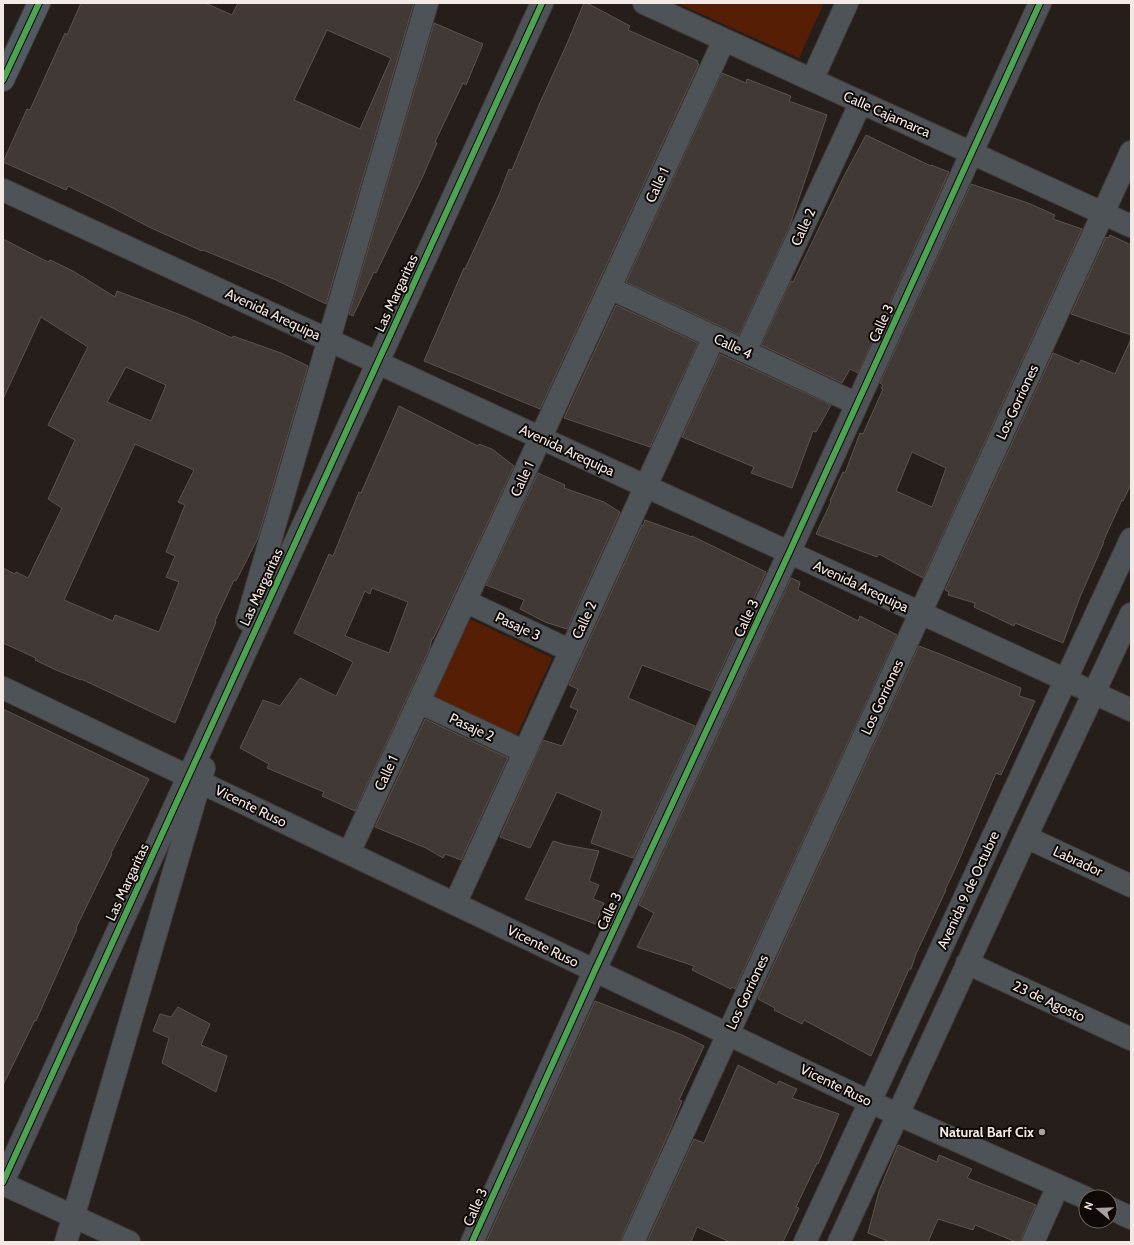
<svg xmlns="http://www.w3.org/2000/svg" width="1134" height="1245" font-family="Cabin,sans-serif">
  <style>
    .green { fill: #561f05 }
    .building { fill: #403936; stroke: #5a5350; fill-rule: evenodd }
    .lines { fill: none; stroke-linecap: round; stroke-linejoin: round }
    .minor-casing { stroke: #423b38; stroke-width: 24 }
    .major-casing { stroke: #423b38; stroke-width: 24 }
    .minor { stroke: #4d5357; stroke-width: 22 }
    .major { stroke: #505c62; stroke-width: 22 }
    .cycleway-casing { stroke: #0e0806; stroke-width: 8 }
    .cycleway { stroke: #4ca352; stroke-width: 6 }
    .poi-dot { fill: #aba29e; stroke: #0e0806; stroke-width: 1.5 }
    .labels { text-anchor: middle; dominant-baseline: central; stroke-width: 4; stroke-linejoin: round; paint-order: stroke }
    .street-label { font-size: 14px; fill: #f3e9e5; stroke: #0e0806 }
    .poi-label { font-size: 14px; font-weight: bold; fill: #f3e9e5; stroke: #0e0806; text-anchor: end }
  </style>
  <rect width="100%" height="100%" fill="#261e1b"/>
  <path class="green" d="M 677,3 L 824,3 L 799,58 Z
    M 470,619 L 552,658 L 515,739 L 432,698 Z"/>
  <path class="building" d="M 81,3 L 205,3 L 232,15 L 238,3 L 414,3 L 326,304 L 276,280 L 203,250 L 202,251 L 149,227 L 113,208 L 68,186 L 66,190 L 3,162 L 27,109 L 30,110 L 65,33 L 67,35 ZM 327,30 L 391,58 L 360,129 L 294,100 Z
    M 584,3 L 587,3 L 630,26 L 628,30 L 698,61 L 697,63 L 699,64 L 540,409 L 424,361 L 464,268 L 465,269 L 499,195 L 509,169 L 512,170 L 539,105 L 566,46 Z
    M 434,23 L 483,44 L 466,85 L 463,83 L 435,142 L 437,143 L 423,176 L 376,273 L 374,272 L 353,316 L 349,314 Z
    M 722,73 L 746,83 L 747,79 L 791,96 L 789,101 L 827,115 L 789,228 L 739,335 L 626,282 Z
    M 866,135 L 931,166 L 931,165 L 949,172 L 858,373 L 850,369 L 842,383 L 761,345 L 791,281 L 793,282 L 843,178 Z
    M 971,184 L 1028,203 L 1055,215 L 1053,219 L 1082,229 L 923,578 L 879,554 L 877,557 L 816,534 L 831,502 L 830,501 L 843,472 L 845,473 L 860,433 L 863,434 L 883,389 L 881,388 L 883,385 L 880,383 ZM 912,452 L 946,468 L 932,507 L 896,491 Z
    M 1110,235 L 1131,245 L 1131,335 L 1071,314 L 1106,237 L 1109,238 Z
    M 3,239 L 48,262 L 50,260 L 73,271 L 115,297 L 117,291 L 186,317 L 232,338 L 233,336 L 281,353 L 308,366 L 258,538 L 236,581 L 234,580 L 215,621 L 216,622 L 175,723 L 81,679 L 81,680 L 56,670 L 35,660 L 36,658 L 3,643 L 3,568 L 15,574 L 16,572 L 28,578 L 62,508 L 48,499 L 75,440 L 48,425 L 88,347 L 41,317 L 3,399 ZM 126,367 L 166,385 L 151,421 L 107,402 ZM 135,444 L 194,470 L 178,502 L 185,505 L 166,552 L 175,556 L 166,577 L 179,582 L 159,632 L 115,615 L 113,621 L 64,600 Z
    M 616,305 L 698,343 L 650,447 L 564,418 Z
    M 1131,339 L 1131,484 L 1123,501 L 1122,500 L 1103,542 L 1104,542 L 1080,597 L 1063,643 L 1015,623 L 1014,626 L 974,607 L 975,603 L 948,595 L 949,592 L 945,590 L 1053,353 L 1079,364 L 1081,360 L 1115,374 Z
    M 720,354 L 831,405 L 816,432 L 813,431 L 792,488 L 751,473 L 754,467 L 682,437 Z
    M 399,406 L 478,446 L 479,444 L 492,449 L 514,466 L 447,610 L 433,639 L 432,639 L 429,650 L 355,811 L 322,796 L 324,792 L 267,768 L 269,764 L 240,748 L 263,700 L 280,706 L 300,678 L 336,696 L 353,662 L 294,633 L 329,554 L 333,556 L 359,492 L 361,493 ZM 372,588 L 408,602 L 389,653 L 345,636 L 365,591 L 370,594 Z
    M 538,473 L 565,485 L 564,488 L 604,502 L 620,512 L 567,629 L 545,622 L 520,609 L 524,600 L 486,585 Z
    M 645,520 L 692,537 L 692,536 L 766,572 L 711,691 L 642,665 L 628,698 L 695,726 L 633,858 L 591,843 L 602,811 L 557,792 L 530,848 L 500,837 L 543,740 L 562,746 L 578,710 L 570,707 L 578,689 L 569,685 L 642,525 L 643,526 Z
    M 791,578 L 800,582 L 798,590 L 858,621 L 860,616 L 897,635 L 735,989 L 732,987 L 731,989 L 692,970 L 694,966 L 637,947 L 654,913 L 639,905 Z
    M 919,646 L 945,656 L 1021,688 L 1019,696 L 1035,701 L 1001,775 L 996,773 L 956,867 L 945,890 L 946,890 L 916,954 L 911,969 L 909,969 L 871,1056 L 804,1020 L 802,1024 L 774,1010 L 775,1008 L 758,999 Z
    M 3,709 L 149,779 L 111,853 L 112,854 L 76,928 L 77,929 L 36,1021 L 35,1020 L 3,1085 Z
    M 425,719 L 508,758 L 461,860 L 445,854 L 443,858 L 426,848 L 375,827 Z
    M 553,841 L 566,845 L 599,851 L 589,881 L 599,885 L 593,899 L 604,903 L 596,924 L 525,899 Z
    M 595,1001 L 682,1035 L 704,1046 L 679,1100 L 682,1101 L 670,1130 L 622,1237 L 621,1242 L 486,1242 Z
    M 178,1007 L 210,1024 L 201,1045 L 227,1056 L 216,1092 L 162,1063 L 169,1038 L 153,1031 L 160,1014 L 171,1017 Z
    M 738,1065 L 777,1085 L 779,1081 L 797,1089 L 792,1098 L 839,1114 L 818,1164 L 817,1163 L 796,1207 L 799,1208 L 783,1242 L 730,1242 L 697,1227 L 691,1242 L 647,1242 L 694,1139 L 704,1143 Z
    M 898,1145 L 937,1162 L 939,1155 L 972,1169 L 967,1178 L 1036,1205 L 1022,1237 L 1021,1242 L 1016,1242 L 975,1225 L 973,1230 L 938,1219 L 928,1242 L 890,1242 L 868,1233 L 879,1191 Z"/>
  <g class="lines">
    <g class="minor-casing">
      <path id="minor" d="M 644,3 L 1131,226
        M 812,80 L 847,3
        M 3,190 L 1131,710
        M 610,288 L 857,404
        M 745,351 L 861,102
        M 465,601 L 571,651
        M 247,620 L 427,3
        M 3,688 L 870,1102 L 1086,1198
        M 419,702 L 525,752
        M 1026,837 L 1131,886
        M 349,853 L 724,40
        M 455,904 L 714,337
        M 967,963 L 1131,1039
        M 3,1182 L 542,3
        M 3,1184 L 129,1242
        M 1110,1208 L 1131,1218
        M 66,1242 L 204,768
        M 472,1242 L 595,970 L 789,553 L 1040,3
        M 633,1242 L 1131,152
        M 805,1242 L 1131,539
        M 839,1242 L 1026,837 L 1131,614
        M 1033,1242 L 1058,1186"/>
    </g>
    <g class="major-casing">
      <path id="major" d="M 3,80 L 39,3"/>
    </g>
    <use href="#minor" class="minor"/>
    <use href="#major" class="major"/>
    <g class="cycleway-casing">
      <path id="cycleway" d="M 3,80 L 39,3
        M 3,1182 L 542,3
        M 472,1242 L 595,970 L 789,553 L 1040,3"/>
    </g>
    <use href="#cycleway" class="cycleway"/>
  </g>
  <circle class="poi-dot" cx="1042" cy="1132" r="4"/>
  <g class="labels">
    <g class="street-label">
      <text transform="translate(887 114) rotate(24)">Calle Cajamarca</text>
      <text transform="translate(657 185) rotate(-65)">Calle 1</text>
      <text transform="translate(803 227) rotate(-65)">Calle 2</text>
      <text transform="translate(396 293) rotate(-65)">Las Margaritas</text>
      <text transform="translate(273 314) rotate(25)">Avenida Arequipa</text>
      <text transform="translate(881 323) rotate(-65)">Calle 3</text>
      <text transform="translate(733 346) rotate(25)">Calle 4</text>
      <text transform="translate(1017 402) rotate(-65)">Los Gorriones</text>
      <text transform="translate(567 450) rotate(25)">Avenida Arequipa</text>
      <text transform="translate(522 479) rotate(-65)">Calle 1</text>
      <text transform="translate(861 586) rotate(25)">Avenida Arequipa</text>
      <text transform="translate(261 587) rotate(-65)">Las Margaritas</text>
      <text transform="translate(746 618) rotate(-65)">Calle 3</text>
      <text transform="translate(584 620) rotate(-65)">Calle 2</text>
      <text transform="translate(518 626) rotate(25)">Pasaje 3</text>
      <text transform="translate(882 697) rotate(-65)">Los Gorriones</text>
      <text transform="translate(472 727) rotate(25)">Pasaje 2</text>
      <text transform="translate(386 773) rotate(-65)">Calle 1</text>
      <text transform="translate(251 806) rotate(26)">Vicente Ruso</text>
      <text transform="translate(1078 861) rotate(25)">Labrador</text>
      <text transform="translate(127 882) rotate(-65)">Las Margaritas</text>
      <text transform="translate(968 890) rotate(-65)">Avenida 9 de Octubre</text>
      <text transform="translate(609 911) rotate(-65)">Calle 3</text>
      <text transform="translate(543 946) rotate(26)">Vicente Ruso</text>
      <text transform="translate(747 992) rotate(-65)">Los Gorriones</text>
      <text transform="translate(1049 1001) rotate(25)">23 de Agosto</text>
      <text transform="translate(836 1085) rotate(26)">Vicente Ruso</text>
      <text transform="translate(475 1207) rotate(-66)">Calle 3</text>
    </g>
    <g class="poi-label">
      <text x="1034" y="1132">Natural Barf Cix</text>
    </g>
  </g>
  <rect width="1134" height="1245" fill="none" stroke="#f3e9e5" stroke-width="8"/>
  <g transform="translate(1098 1209) rotate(289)"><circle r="19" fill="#0e0806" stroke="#6a625f"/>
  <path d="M0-3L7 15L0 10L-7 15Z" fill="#aba29e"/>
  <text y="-6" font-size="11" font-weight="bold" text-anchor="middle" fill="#f3e9e5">N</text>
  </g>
</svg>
